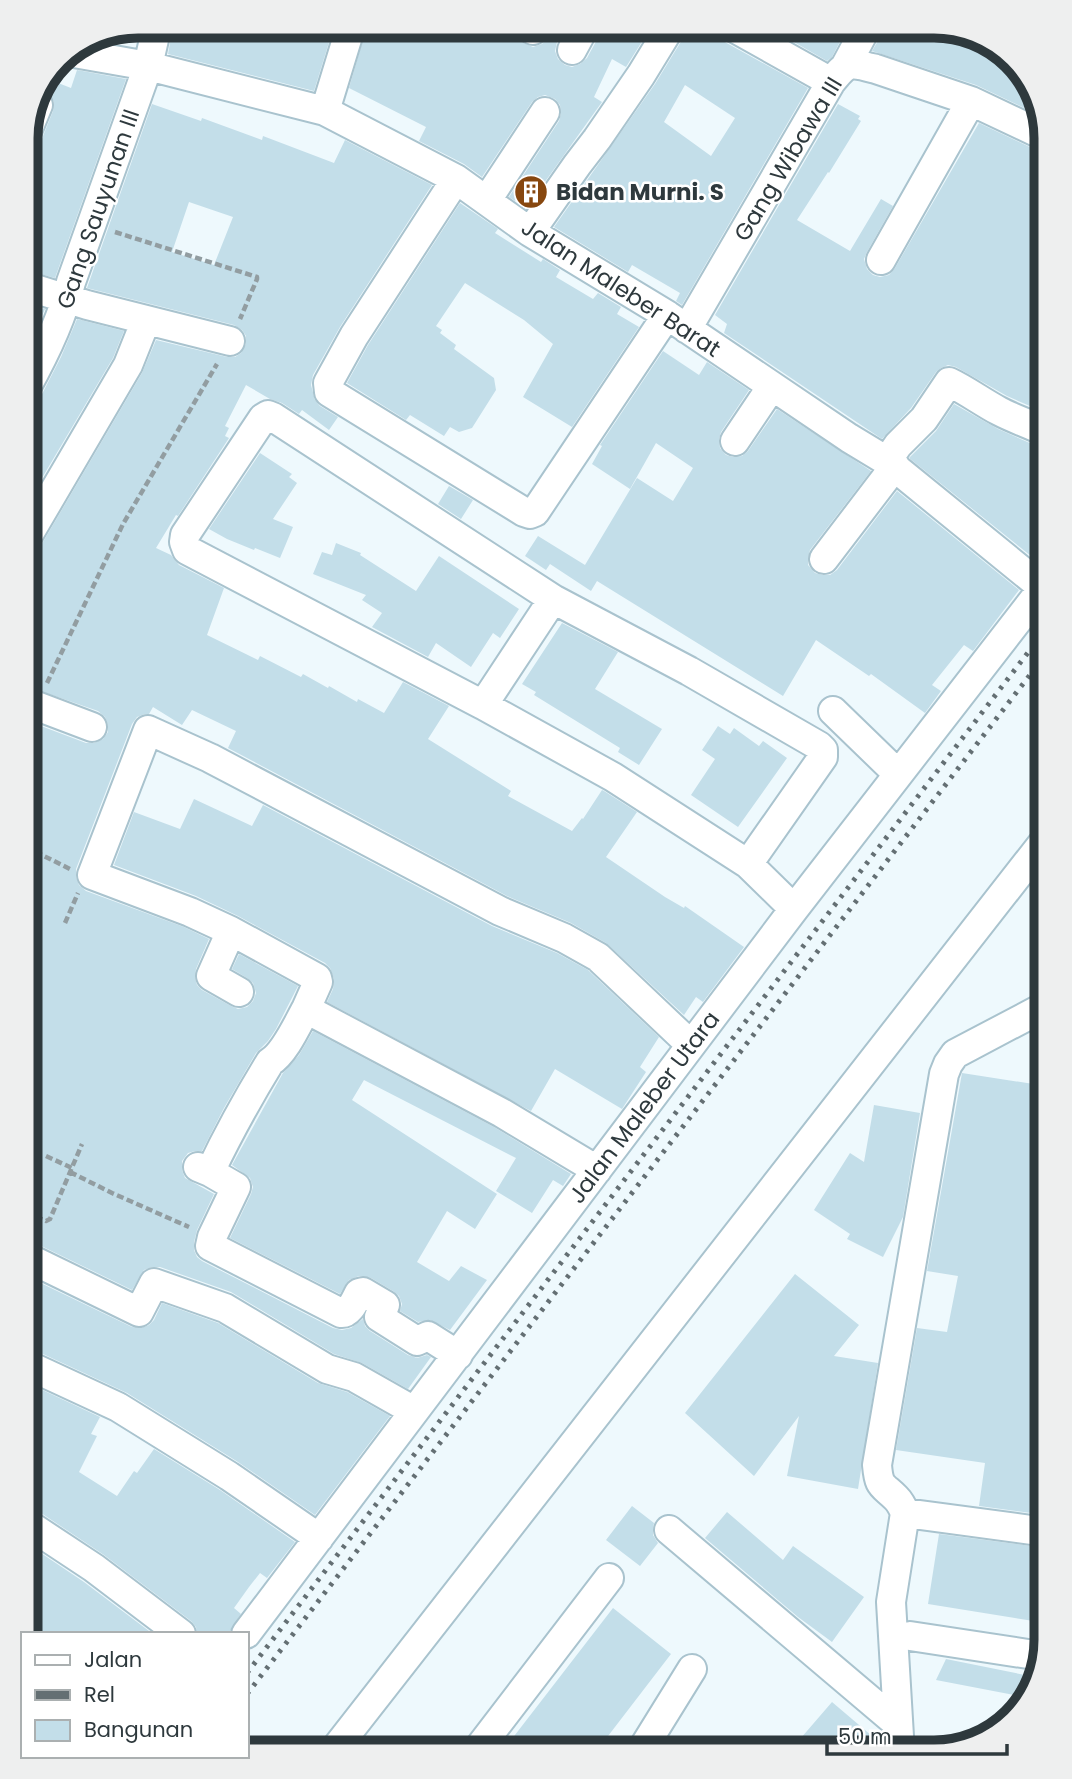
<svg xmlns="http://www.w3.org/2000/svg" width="1072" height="1779" font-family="Poppins,sans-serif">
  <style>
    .building { fill: #c3dee9; fill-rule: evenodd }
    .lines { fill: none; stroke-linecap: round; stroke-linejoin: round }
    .minor-casing { stroke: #a9c3ce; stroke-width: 32 }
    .path { stroke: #929da1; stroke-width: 4.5; stroke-dasharray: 7 3.5; stroke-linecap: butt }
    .minor { stroke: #fff; stroke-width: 28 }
    .rail { stroke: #646f73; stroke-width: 5; stroke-dasharray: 3.5 7; stroke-linecap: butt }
    .labels { text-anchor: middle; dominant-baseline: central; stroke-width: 5; stroke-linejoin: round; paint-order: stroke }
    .street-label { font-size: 23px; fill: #2e393d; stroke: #fff }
    .poi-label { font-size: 23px; font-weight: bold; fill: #2e393d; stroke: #fff; text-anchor: start }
    .rim { fill: none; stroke: #2e393d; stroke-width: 9 }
  </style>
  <rect width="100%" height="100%" fill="#eef9fd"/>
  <path class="building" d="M 138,26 L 140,26 L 136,42 L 112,37 Z
    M 173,26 L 334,26 L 314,91 L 168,54 Z
    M 367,26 L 506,26 L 509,28 L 512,36 L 517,40 L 533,47 L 542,44 L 547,38 L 549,26 L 566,26 L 557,42 L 555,51 L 558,59 L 565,65 L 572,67 L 580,64 L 587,58 L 600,34 L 602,26 L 637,26 L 648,32 L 626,67 L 612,59 L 594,97 L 602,102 L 529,204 L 518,197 L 515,201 L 509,197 L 559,121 L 561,114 L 560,105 L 555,99 L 545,95 L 538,97 L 532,102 L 482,177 L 464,164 L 419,141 L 426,127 L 349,88 Z
    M 688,26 L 714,26 L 717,35 L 723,41 L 808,88 L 682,305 L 676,301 L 680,293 L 632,265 L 628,272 L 554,227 L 655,84 L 685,35 ZM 685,85 L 735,118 L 711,156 L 664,122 Z
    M 766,26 L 848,26 L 832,57 L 827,61 Z
    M 883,26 L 942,27 L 996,45 L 1034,88 L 1041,116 L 976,85 L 872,51 L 882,34 Z
    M 77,70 L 126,79 L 55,278 L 26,270 L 26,151 L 36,148 L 41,141 L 53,111 L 54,102 L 49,93 L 53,81 L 71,88 Z
    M 152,104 L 201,121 L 202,118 L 262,140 L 263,136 L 334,163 L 345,140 L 432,185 L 340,327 L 313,375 L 311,385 L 315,400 L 320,406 L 338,417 L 329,430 L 302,410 L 299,414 L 282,403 L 270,399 L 246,385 L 225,426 L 229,428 L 225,436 L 229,438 L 178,516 L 176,515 L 156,548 L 171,555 L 179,565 L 224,588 L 207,635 L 258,660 L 260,656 L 301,677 L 303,674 L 328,688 L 329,686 L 357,702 L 358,699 L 384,713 L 403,682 L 449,706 L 428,739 L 511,791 L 508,796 L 572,831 L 582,818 L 583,819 L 602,790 L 604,791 L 637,812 L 606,857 L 665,897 L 684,908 L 685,906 L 744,947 L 703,1002 L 696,997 L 684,1015 L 606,943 L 571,923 L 507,896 L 228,748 L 236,731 L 192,710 L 182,725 L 153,707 L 149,714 L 145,714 L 137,717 L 132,724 L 76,869 L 76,877 L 79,885 L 86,891 L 184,927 L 209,939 L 196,969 L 195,978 L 197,985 L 202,990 L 231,1006 L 238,1009 L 247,1007 L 253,1001 L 256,993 L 253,983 L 247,978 L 232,969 L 239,954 L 298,986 L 276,1029 L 268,1041 L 256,1053 L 224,1108 L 202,1151 L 195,1151 L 188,1153 L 182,1161 L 182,1170 L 185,1178 L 214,1194 L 197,1230 L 194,1242 L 194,1250 L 197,1257 L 202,1261 L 333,1328 L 342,1330 L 351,1328 L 363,1319 L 365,1326 L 370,1331 L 408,1355 L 417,1358 L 427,1355 L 431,1357 L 408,1389 L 362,1363 L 334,1354 L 231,1292 L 160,1267 L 152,1267 L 144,1270 L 132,1290 L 33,1242 L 26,1241 L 26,871 L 39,847 L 26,842 L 26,760 L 41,726 L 86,743 L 94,743 L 103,739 L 108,732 L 108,725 L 105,717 L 98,711 L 26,686 L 26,556 L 35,553 L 40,547 L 142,373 L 156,340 L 227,357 L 235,357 L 241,353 L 246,344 L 246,336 L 242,330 L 234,325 L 87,288 ZM 189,202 L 233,217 L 214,265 L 172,252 Z
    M 838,104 L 860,116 L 858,119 L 861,121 L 829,173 L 828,172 L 797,220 L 850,251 L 881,199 L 893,206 L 867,252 L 864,259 L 867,269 L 873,275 L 880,277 L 889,275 L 895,268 L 979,123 L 1038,151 L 1046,153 L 1046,413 L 1007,396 L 956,367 L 948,365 L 941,368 L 936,372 L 911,408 L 882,439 L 724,333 L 727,324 L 715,315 Z
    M 460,203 L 498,229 L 495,233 L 541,262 L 543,259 L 560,270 L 556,277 L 593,299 L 598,293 L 621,307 L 617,314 L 639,327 L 572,427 L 523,397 L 553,344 L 524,320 L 465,283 L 436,326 L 442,330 L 440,333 L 456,345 L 454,349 L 494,378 L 496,390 L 472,428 L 459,432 L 450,427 L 444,436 L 410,415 L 406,420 L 347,383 L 368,345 Z
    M 26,304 L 45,309 L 26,352 Z
    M 77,319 L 124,331 L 113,358 L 26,505 L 26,405 L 34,402 L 41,396 L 61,357 Z
    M 663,351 L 699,375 L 707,362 L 749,390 L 721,432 L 719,439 L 720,448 L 726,455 L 733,457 L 742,456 L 748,451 L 777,409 L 871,471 L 810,550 L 808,558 L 808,565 L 815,573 L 823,575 L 830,575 L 837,570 L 897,491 L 1019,590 L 973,651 L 964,645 L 932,685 L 941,691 L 925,713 L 871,674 L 869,676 L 816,640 L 783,696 L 597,581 L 591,591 L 550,564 L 546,570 L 525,556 L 538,536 L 585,565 L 637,478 L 673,501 L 693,468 L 656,443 L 630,489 L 592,464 L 602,446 L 600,445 Z
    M 954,404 L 998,429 L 1039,447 L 1046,448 L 1046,568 L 909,458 L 936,431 Z
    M 260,453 L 292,474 L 289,477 L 297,483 L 273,519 L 293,527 L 280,558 L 255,548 L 254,550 L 227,539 L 209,529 Z
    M 449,486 L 473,500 L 461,519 L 438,504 Z
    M 336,543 L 361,553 L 360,555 L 416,591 L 439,556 L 519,609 L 500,638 L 493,633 L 471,667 L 436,643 L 428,657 L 372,627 L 382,613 L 362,600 L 366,595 L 313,574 L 322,552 L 332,555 Z
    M 562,623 L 618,652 L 595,689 L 662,729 L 639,765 L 618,752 L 620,748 L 534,695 L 536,692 L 522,684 Z
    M 718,726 L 730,734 L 734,728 L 759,746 L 763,741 L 787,758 L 738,827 L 691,795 L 715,759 L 702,750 Z
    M 194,799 L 252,826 L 263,805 L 492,926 L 557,953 L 588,970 L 659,1037 L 640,1067 L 646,1072 L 622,1109 L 555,1069 L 531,1111 L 327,1002 L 333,989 L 334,979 L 330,968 L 325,963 L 238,916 L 196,896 L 114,865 L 134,812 L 180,829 Z
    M 313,1031 L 494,1127 L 571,1174 L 563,1186 L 553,1180 L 532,1213 L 496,1191 L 516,1158 L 364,1080 L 352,1100 L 497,1194 L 475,1229 L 447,1211 L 417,1262 L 449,1281 L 461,1266 L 487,1280 L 450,1330 L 430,1320 L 418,1322 L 400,1311 L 402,1304 L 399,1296 L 393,1291 L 371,1278 L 359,1276 L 349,1280 L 340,1294 L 230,1238 L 251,1194 L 253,1187 L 250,1178 L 232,1165 L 283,1073 L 299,1055 Z
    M 962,1073 L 1046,1086 L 1046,1515 L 979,1506 L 985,1463 L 896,1450 L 917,1328 L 947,1332 L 958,1276 L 927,1271 Z
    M 874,1105 L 920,1113 L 903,1217 L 883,1257 L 847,1239 L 850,1234 L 814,1210 L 850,1153 L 864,1162 Z
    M 795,1274 L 859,1325 L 834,1356 L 878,1363 L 858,1489 L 787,1476 L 799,1416 L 754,1476 L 685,1413 Z
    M 26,1276 L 132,1327 L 141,1328 L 149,1325 L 154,1320 L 162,1303 L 218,1323 L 318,1383 L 347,1392 L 390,1416 L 315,1515 L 238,1462 L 127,1393 L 43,1354 L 35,1352 L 26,1355 Z
    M 36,1387 L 100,1417 L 91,1434 L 97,1436 L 79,1472 L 117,1496 L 134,1471 L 137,1473 L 154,1449 L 220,1490 L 295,1542 L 267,1578 L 260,1573 L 249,1587 L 234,1608 L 241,1614 L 228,1634 L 197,1634 L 196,1627 L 191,1621 L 104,1555 L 35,1509 L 26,1506 L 26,1390 Z
    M 632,1506 L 654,1523 L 653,1528 L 653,1535 L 658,1543 L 640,1566 L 606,1540 Z
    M 727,1512 L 783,1560 L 793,1546 L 864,1597 L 832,1642 L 798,1617 L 705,1538 Z
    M 939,1534 L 1046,1548 L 1046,1623 L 928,1604 Z
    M 26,1543 L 84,1582 L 153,1634 L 26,1634 Z
    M 613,1608 L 671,1654 L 595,1753 L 501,1753 Z
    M 946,1659 L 1035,1677 L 1029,1698 L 936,1680 Z
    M 832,1702 L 872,1736 L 858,1753 L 788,1753 Z"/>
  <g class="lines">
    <g class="minor-casing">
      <path id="minor" d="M 525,26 L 533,30
        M 731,26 L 831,82
        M 572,50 L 585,26
        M 74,53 L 148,66 L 325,111 L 456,179 L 530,232 L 667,315 L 849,438 L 887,461 L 1043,588
        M 846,65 L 867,26
        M 325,111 L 351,26
        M 26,134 L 38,105
        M 456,179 L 354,336 L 328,383 L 329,392 L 524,512 L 530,514 L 535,512 L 667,315
        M 487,200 L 545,112
        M 530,232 L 577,165 L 597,139 L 641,75 L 671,26
        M 881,260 L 971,101
        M 26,286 L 87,305 L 230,341
        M 687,329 L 831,82 C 848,61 849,62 876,69 L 971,101 L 1045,136
        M 26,388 C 45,354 62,319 71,282 L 148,66 L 157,26
        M 735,441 L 772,386
        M 887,461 L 898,445 L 924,419 L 949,382 C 966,390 982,402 999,411 C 1014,419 1030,424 1046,432
        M 26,539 L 128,365 L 146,320
        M 824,559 L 895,466
        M 26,702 L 92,727
        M 483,705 L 553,599
        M 833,711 L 898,774
        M 748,864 L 613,777 L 483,705 L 187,550 L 184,542 L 185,535 L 263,418 L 268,415 L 273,417 L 553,599 L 689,671 L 819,746 L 823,750 L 823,757 L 748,864 L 794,909
        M 231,931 L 317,978 L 318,982 L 306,1009 L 502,1113 L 597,1170
        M 239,992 L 211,976 L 231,931 L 190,912 L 92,875 L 148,730 L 210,758 L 500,911 L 564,938 L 598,957 L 691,1045
        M 198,1167 L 210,1172 C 228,1134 248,1098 270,1062 C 285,1053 298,1023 306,1009
        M 210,1172 L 236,1187 L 212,1237 L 210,1246 L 341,1313 C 350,1314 355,1300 359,1293 L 363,1292 L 385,1305 L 379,1317 L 417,1341 L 428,1336 L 458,1355
        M 26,1257 L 139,1312 L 154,1283 L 225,1308 L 327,1369 L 354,1377 L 414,1411
        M 26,1374 L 36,1369 L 118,1407 L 229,1476 L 319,1538
        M 26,1523 L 94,1568 L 181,1634
        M 669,1530 L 898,1724
        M 1046,1532 L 905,1513 C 903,1508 900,1502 896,1498 C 882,1484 879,1488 877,1465 L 944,1074 L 948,1064 L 955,1054 L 1046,1006
        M 246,1634 L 794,909 L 1046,584
        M 910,1636 L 1041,1656
        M 332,1753 L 1046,839
        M 475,1753 L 609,1578
        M 640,1753 L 692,1669
        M 900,1753 L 891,1602 L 905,1513"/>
    </g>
    <path class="path" d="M 115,232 L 257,277 L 257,279 L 240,319
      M 47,683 L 123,524 L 217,364
      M 26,740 L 30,728
      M 26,847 L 70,869
      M 65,923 L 78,893
      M 46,1156 L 72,1168
      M 70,1172 L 112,1193 L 189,1227
      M 26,1215 L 30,1214 L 46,1221 L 50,1219 L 82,1144"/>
    <use href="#minor" class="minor"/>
    <path class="rail" d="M 247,1673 L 1046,629
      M 247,1694 L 1046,654"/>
  </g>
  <defs>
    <g id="building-disc" transform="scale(1.75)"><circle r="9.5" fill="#87470f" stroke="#fff"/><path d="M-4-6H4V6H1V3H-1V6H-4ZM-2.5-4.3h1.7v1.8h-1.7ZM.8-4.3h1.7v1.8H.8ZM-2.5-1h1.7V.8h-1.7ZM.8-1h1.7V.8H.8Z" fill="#fff"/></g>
  </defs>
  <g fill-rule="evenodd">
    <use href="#building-disc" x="531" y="192"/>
  </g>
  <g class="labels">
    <g class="street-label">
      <text transform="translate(788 159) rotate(-59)">Gang Wibawa III</text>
      <text transform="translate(98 209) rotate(-71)">Gang Sauyunan III</text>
      <text transform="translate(621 288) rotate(33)">Jalan Maleber Barat</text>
      <text transform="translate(644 1107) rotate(-53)">Jalan Maleber Utara</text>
    </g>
    <g class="poi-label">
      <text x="556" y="192">Bidan Murni. S</text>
    </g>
  </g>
  <path d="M0 0H1072V1779H0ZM138 38H934A100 100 0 0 1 1034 138V1640A100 100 0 0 1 934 1740H138A100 100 0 0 1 38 1640V138A100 100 0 0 1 138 38Z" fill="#eeefef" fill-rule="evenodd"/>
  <path class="rim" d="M138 38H934A100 100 0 0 1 1034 138V1640A100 100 0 0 1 934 1740H138A100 100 0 0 1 38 1640V138A100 100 0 0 1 138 38Z"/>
  <rect x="21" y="1632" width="228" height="126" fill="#ffffff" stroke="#abb0b1" stroke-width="2"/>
  <rect x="35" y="1655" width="35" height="10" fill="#ffffff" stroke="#abb0b1" stroke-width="2"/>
  <text x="84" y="1667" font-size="21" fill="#2e393d">Jalan</text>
  <rect x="35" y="1690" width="35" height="10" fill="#646f73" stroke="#abb0b1" stroke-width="2"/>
  <text x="84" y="1702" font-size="21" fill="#2e393d">Rel</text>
  <rect x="35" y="1720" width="35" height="21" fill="#c3dee9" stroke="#abb0b1" stroke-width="2"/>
  <text x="84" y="1737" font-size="21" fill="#2e393d">Bangunan</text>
  <path d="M827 1744v10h180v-10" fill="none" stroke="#2e393d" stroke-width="3.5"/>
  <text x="838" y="1744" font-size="21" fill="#2e393d" stroke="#ffffff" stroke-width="5" paint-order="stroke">50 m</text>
</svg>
